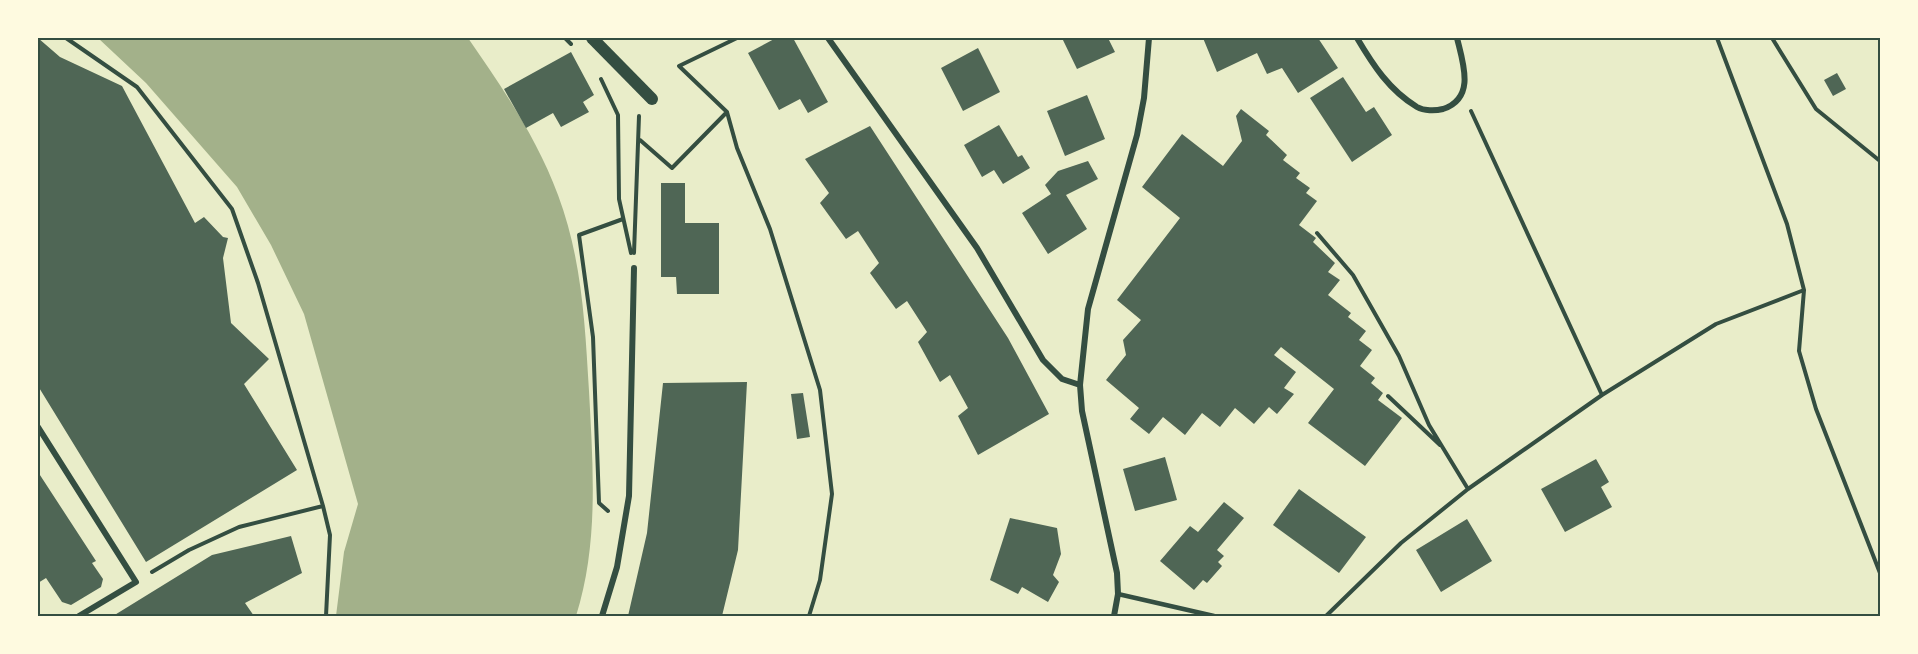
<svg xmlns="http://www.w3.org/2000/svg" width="1918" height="654" font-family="Figtree,sans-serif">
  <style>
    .water { fill: #a3b18a }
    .building { fill: #4f6655 }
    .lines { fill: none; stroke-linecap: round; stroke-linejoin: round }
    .path { stroke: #344e41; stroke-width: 4 }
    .service { stroke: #344e41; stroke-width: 4.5 }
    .minor { stroke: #344e41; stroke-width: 6 }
    .secondary { stroke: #344e41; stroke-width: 12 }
    .neatline { fill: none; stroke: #344e41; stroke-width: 2 }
  </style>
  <rect width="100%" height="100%" fill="#e9edc9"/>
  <path class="water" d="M 98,38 L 468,38 C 502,87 537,138 558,195 C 582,259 585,324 589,391 C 593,467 599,543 576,616 L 336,616 L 344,552 L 358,504 L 304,314 L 271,245 L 237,187 L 146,83 Z"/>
  <path class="building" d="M 38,38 L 60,57 L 122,86 L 195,223 L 204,217 L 223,237 L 228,238 L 223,258 L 231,323 L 269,359 L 244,384 L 297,470 L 146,562 L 38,386 Z
    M 776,38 L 793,38 L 828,102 L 808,113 L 800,99 L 779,110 L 748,53 Z
    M 1062,38 L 1108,38 L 1115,52 L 1077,69 Z
    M 1203,38 L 1318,38 L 1338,68 L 1298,93 L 1282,68 L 1267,74 L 1257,53 L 1217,72 Z
    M 978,48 L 1000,92 L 963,111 L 941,68 Z
    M 571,52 L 594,95 L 583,102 L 589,112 L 561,127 L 553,113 L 526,128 L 504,89 Z
    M 1837,73 L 1846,89 L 1833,96 L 1824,80 Z
    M 1343,77 L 1366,112 L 1374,107 L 1392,135 L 1352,162 L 1310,98 Z
    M 1087,95 L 1105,139 L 1065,156 L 1047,111 Z
    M 1241,109 L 1269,131 L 1266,135 L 1287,155 L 1283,160 L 1300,173 L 1296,178 L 1310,188 L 1306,193 L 1317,201 L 1299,225 L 1316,238 L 1313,242 L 1335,263 L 1328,272 L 1340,280 L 1328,295 L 1351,313 L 1348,317 L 1366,331 L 1359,340 L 1372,350 L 1360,366 L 1375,378 L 1371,383 L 1383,393 L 1378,400 L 1402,418 L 1365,466 L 1308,423 L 1334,389 L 1281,347 L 1274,355 L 1296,372 L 1284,388 L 1294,394 L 1277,414 L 1269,407 L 1254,424 L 1235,408 L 1220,427 L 1202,413 L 1185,435 L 1163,417 L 1149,434 L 1130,419 L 1139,408 L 1106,380 L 1126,355 L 1123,340 L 1141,320 L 1117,300 L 1180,218 L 1142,187 L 1182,134 L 1223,166 L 1242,141 L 1236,116 Z
    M 999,125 L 1018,157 L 1022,155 L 1030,168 L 1003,184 L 994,170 L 982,177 L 964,145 Z
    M 870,126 L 1008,338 L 1049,414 L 978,455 L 958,416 L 968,408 L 950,375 L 940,382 L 918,342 L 927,332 L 907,301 L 896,309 L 870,273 L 879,263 L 858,231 L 846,239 L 820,203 L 829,193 L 805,159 Z
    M 1088,161 L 1098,179 L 1066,195 L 1087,229 L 1048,254 L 1022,213 L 1051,194 L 1045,185 L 1058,171 Z
    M 661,183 L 685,183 L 685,223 L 719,223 L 719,294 L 677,294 L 676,277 L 661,277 Z
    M 747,382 L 738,550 L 722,616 L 628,616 L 647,533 L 663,383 Z
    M 803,393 L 810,437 L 797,439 L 791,394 Z
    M 1165,457 L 1177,500 L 1135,511 L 1123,469 Z
    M 1596,459 L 1609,482 L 1601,487 L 1612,507 L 1565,532 L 1541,489 Z
    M 38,472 L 96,561 L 92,563 L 103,579 L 101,587 L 71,605 L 62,602 L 46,578 L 38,583 Z
    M 1299,489 L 1366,537 L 1339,573 L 1273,525 Z
    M 1224,502 L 1244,518 L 1217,550 L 1224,556 L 1218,562 L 1222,566 L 1207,583 L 1203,580 L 1194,590 L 1160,561 L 1190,526 L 1198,532 Z
    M 1010,518 L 1057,528 L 1061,554 L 1053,575 L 1059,582 L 1048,602 L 1022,587 L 1018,594 L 990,580 Z
    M 1467,519 L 1492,561 L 1441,592 L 1416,550 Z
    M 291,536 L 302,573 L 245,603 L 254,616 L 113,616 L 212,555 Z"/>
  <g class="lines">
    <path class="path" d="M 66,38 L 137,87 L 232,209 L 258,283 L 323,506 L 330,535 L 326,616
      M 565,38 L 571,44
      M 737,38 L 679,66 L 727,112 L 737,148 L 770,229 L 820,390 L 832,494 L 820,580 L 809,616
      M 1717,38 L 1787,224 L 1804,290 L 1799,351 L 1816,409 L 1880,573
      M 1772,38 L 1816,109 L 1880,161
      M 601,79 L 618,115 L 619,199 L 631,253
      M 1471,111 L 1602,395
      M 640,140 L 672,168 L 727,112
      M 1317,233 L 1353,275 L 1399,356 L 1429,425 L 1468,489
      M 634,253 L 639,116
      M 1388,396 L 1440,445
      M 608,511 L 599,503 L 593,337 L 579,235 L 623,219
      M 152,572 L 189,550 L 239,527 L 323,506
      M 1326,616 L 1401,543 L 1468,489 L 1602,395 L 1716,324 L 1804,290"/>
    <path class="service" d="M 1118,594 L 1214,616"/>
    <path class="minor" d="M 828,38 L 977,248 L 1043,360 L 1062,379 L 1080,385
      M 1357,38 C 1373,65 1389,90 1417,107 C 1424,111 1435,111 1443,109 C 1476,98 1463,63 1457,38
      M 38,427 L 136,582 L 79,616
      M 602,616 L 617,567 L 629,496 L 634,268
      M 1114,616 L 1118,594 L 1117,573 L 1082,411 L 1080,385 L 1088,309 L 1137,135 L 1144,98 L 1149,38"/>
    <path class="secondary" d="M 592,38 L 652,99"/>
  </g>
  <rect width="1918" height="654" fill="none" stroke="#fefae0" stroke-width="78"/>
  <rect x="39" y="39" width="1840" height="576" class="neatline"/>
</svg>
